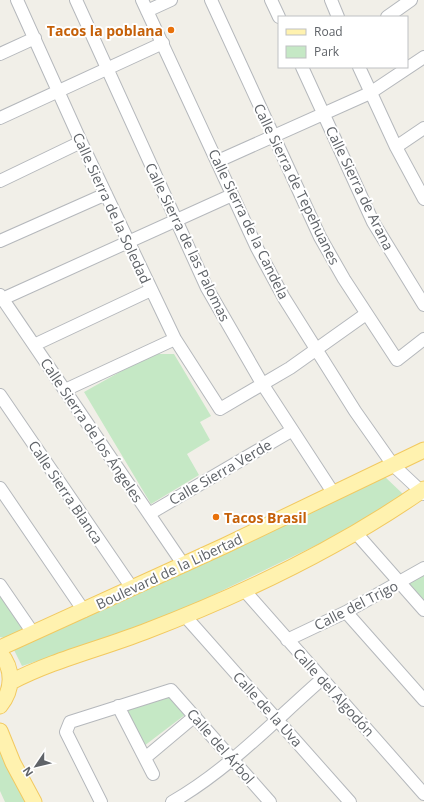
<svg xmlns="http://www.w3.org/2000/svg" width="424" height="802" font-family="'Open Sans',sans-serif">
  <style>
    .green { fill: #c5e8c5 }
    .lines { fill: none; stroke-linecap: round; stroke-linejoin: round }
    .minor-casing { stroke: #b5b8bc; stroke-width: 14 }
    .major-casing { stroke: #f2c960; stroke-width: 17 }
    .minor { stroke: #fff; stroke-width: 12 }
    .major { stroke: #fff2af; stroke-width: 15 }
    .food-dot { fill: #e8710a; stroke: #fff; stroke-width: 1.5 }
    .labels { text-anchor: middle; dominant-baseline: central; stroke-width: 4; stroke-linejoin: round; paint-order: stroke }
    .food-label { font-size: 14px; font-weight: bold; fill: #c56008; stroke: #fff; text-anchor: end }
    .street-label { font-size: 14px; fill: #5f6368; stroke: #fff }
  </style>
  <rect width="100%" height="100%" fill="#f1efe8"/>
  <path class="green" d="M 152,354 L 174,354 L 211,416 L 200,422 L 210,440 L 187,454 L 199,475 L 151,504 L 84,392 Z
    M 383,475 L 404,495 L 329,539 L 188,607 L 121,634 L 22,666 L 13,648 Z
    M 424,572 L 424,606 L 404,583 Z
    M 0,596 L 24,630 L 9,639 L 0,637 Z
    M 169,696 L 186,714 L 144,746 L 124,710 Z
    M 0,749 L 27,802 L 5,802 L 0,791 Z"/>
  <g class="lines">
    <g class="minor-casing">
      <path id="minor" d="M 17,0 L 81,142 L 175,339 L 220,409 L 290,368 L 366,314
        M 76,0 L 207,288 L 263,385 L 334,494
        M 142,0 L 257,248 L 284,298 L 355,411 L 393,465 L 424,494
        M 211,0 L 320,237 L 344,279 L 397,360 L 424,339
        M 271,0 L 279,17
        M 331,0 L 338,17
        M 147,11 L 171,0
        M 387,17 L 411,0
        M 0,54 L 35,38
        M 302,67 L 373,222 L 424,305
        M 359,67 L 396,147 L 424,199
        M 0,118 L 163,43
        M 396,147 L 424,128
        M 218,161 L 370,93 L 424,57
        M 0,181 L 81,142
        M 0,241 L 106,194
        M 0,295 L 183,564
        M 0,300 L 232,195
        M 34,345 L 151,290
        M 65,390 L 175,339
        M 0,395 L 132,588
        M 0,488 L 84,611
        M 149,514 L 291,431
        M 356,533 L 424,610
        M 0,585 L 33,633
        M 244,590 L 424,794
        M 346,612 L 424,700
        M 185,616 L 350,802
        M 287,640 L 346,612 L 424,568
        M 118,706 L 153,774
        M 145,758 L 195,716
        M 101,802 L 66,732 L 70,722 L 171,690 L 270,802
        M 172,802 C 228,770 274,721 322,679"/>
    </g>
    <g class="major-casing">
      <path id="major" d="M 0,648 L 224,546 L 424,450
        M 0,653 C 14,669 13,690 0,706
        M 11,682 C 53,660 100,649 144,632 C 241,595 338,549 424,489
        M 0,731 L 13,763 L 34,802"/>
    </g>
    <use href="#minor" class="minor"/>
    <use href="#major" class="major"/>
  </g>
  <g class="food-dot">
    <circle cx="171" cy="30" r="4"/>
    <circle cx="216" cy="517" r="4"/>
  </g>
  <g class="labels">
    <g class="food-label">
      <text x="163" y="30">Tacos la poblana</text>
      <text x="224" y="517" text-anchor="start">Tacos Brasil</text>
    </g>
    <g class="street-label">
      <text transform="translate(297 184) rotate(64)">Calle Sierra de Tepehuanes</text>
      <text transform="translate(360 188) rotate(64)">Calle Sierra de Arana</text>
      <text transform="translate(112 208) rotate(65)">Calle Sierra de la Soledad</text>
      <text transform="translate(249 224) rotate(64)">Calle Sierra de la Candela</text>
      <text transform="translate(188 242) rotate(64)">Calle Sierra de las Palomas</text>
      <text transform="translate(92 430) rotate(56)">Calle Sierra de los Ángeles</text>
      <text transform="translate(220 472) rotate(-30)">Calle Sierra Verde</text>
      <text transform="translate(66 492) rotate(56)">Calle Sierra Blanca</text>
      <text transform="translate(169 571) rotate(-25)">Boulevard de la Libertad</text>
      <text transform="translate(356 605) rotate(-27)">Calle del Trigo</text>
      <text transform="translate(334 692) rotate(48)">Calle del Algodón</text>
      <text transform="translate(268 709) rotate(48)">Calle de la Uva</text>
      <text transform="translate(221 746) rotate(49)">Calle del Árbol</text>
    </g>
  </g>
  <rect x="278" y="16" width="130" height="52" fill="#ffffff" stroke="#bfc1c3"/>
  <rect x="286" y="29" width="20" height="6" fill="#fff2af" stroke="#bfc1c3"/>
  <text x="314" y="36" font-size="12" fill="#5f6368">Road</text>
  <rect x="286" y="46" width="20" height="12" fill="#c5e8c5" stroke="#bfc1c3"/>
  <text x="314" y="56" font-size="12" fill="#5f6368">Park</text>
  <g transform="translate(36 766) rotate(235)" stroke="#ffffff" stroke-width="3" paint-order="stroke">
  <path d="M0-3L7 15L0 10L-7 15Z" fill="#5f6368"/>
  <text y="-6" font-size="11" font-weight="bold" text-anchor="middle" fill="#5f6368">N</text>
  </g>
</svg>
